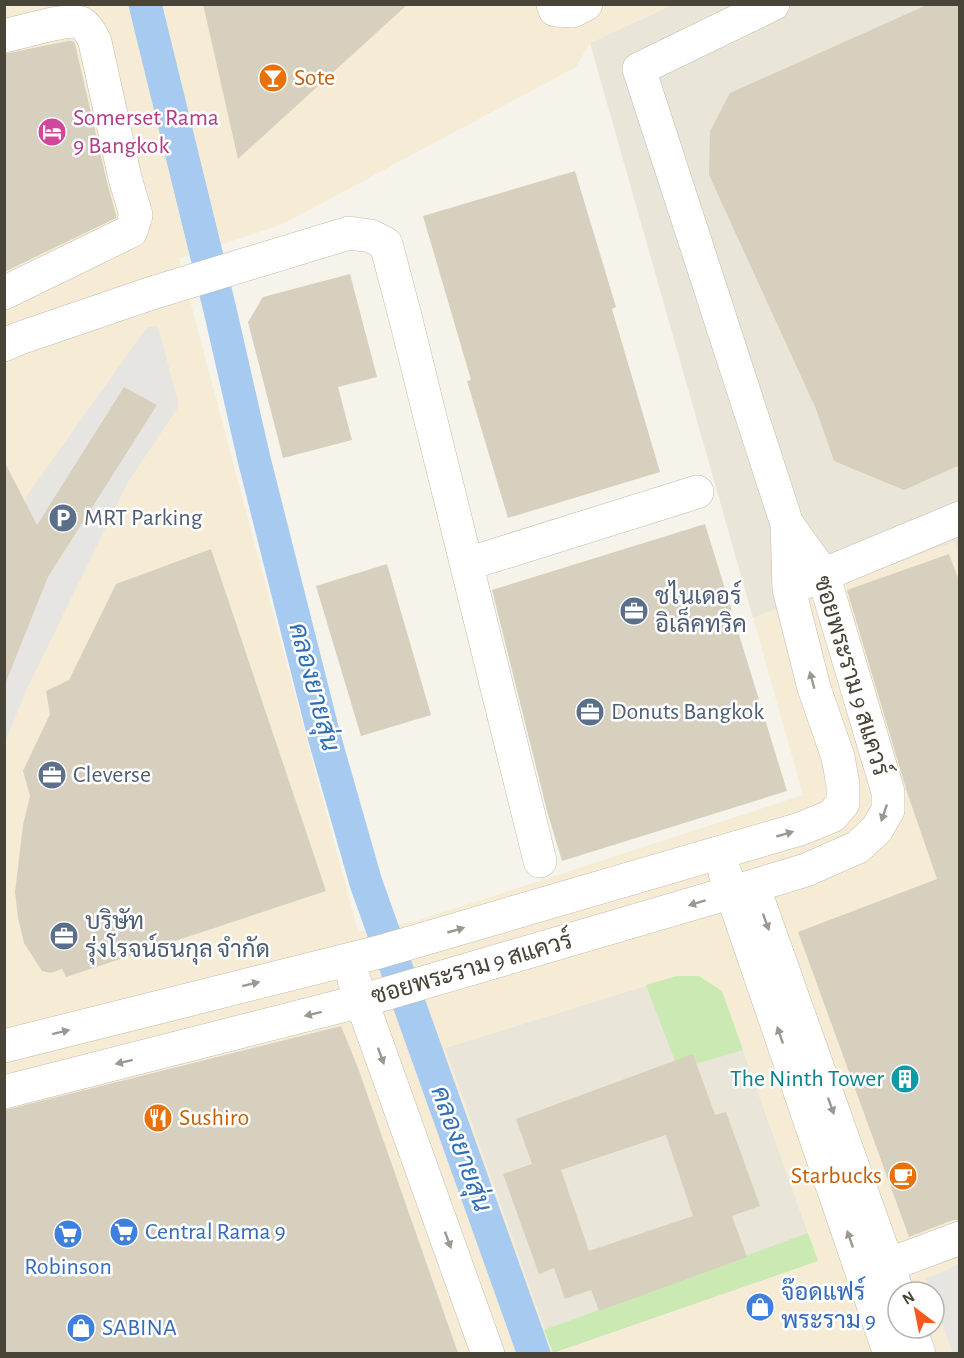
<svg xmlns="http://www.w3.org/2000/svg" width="964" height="1358" font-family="'Alegreya Sans',Sarabun,sans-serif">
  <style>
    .residential { fill: #e9e5d8 }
    .commercial { fill: #f6ecd6; fill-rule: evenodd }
    .green { fill: #cae9b3 }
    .parking { fill: #e7e5e1 }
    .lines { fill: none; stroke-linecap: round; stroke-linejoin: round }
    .canal { stroke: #a7caf1; stroke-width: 33 }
    .building { fill: #d7d0bf; fill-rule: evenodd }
    .minor-casing { stroke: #c1bcac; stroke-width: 34 }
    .minor { stroke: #fff; stroke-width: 33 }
    .oneway { fill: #9b9892 }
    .labels { text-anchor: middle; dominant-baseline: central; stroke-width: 5; stroke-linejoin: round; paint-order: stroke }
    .food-label { font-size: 24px; fill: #c56008; stroke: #fff; text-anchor: start }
    .hotel-label { font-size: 24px; fill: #b23c85; stroke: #fff; text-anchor: start }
    .service-label { font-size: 24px; fill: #4e5e75; stroke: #fff; text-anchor: start }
    .street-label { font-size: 24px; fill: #494438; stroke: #fff }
    .culture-label { font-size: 24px; fill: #0d838f; stroke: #fff; text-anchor: end }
    .shop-label { font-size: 24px; fill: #366cbe; stroke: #fff; text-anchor: start }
    .water-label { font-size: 26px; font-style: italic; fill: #306eb6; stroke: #fff }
  </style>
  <rect width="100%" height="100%" fill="#f5f3ea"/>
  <path class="residential" d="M 672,5 L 959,5 L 959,557 L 954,542 L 753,618 L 590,43 Z
    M 677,976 L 722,991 L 818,1261 L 553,1353 L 445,1048 Z"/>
  <path class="commercial" d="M 5,5 L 672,5 L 590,43 L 576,67 L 283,224 L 179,259 L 358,932 L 416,921 L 803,795 L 753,618 L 954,542 L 960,557 L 959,1353 L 554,1353 L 818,1261 L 722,991 L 677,976 L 445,1048 L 553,1353 L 5,1354 ZM 898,1292 L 934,1292 L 934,1328 L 898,1328 Z"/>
  <path class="green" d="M 677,976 L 699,976 L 722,991 L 743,1050 L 678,1069 L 646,985 Z
    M 808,1233 L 818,1261 L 553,1353 L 544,1330 Z"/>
  <path class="parking" d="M 158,326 L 179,406 L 128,482 L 26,691 L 5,742 L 5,539 L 26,497 L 147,327 Z
    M 959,1264 L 959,1353 L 953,1353 L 934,1302 L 934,1292 L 930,1292 L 926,1279 Z"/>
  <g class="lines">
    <path class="canal" d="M 145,4 L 220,310 L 254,459 L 324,736 L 366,883 L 534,1354"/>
  </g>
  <path class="building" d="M 203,4 L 408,4 L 238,159 Z
    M 929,4 L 960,4 L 960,465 L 904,490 L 834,461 L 816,409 L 709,175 L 710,131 L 730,93 Z
    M 68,41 L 73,41 L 75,44 L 107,182 L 116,215 L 116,218 L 4,272 L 4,54 Z
    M 575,171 L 616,307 L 612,309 L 660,472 L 508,518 L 467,381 L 471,380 L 423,216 Z
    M 350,274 L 377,377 L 338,387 L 352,440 L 283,458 L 248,322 L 263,297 Z
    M 124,387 L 157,405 L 48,577 L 6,682 L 4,681 L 4,461 L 37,525 Z
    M 705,524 L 787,791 L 562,861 L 547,811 L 492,590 Z
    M 211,549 L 326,891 L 66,977 L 62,969 L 50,973 L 42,971 L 24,943 L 18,918 L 15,892 L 23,825 L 30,796 L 23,771 L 50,714 L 46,691 L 69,680 L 116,584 Z
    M 949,554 L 960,583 L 960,1220 L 953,1220 L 909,1237 L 798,932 L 937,879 L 907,792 L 847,590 Z
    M 387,564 L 431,715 L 361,736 L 316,586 Z
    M 341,1026 L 358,1068 L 458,1353 L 4,1353 L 5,1110 Z
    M 693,1054 L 715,1115 L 726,1112 L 760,1206 L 732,1216 L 747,1257 L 599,1311 L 591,1290 L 565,1299 L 554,1268 L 539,1274 L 503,1174 L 532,1164 L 516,1119 ZM 666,1135 L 693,1216 L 589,1251 L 561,1170 Z"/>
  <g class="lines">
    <g class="minor-casing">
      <path id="minor" d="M 553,4 L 555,10 L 573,11 L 586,4
        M 4,36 C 20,33 68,17 81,23 C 88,27 92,35 95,42 L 125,178 L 136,215 L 131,231 L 4,293
        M 4,345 L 20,338 L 152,293 L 349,233 L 371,236 L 386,244 L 405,316 L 540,861
        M 467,564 L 697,492
        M 803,583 L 960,518
        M 725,873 L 890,1354
        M 756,894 L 898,1294
        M 354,980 L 488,1354
        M 4,1046 L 379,952 L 800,829 L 832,816 L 843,803 L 843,785 L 838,757 L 814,688 L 789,589 L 787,524 L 639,69 L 773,4
        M 4,1092 L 361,1001 L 753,886 L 806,870 L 858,847 L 877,829 L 888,810 L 888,792 L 823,574 L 787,524
        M 867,1271 L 888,1265 L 960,1238
        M 910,1328 L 919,1354"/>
    </g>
    <use href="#minor" class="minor"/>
  </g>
  <defs><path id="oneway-solid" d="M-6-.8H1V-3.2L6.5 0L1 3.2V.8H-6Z" transform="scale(1.5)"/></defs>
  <g class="oneway">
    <use href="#oneway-solid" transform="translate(812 680) rotate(-105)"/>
    <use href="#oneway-solid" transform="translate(884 813) rotate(109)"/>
    <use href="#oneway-solid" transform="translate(785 834) rotate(-16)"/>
    <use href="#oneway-solid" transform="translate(697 903) rotate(163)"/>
    <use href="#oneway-solid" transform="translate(766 922) rotate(70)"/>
    <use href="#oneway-solid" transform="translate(456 930) rotate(-16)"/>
    <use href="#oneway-solid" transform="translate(251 984) rotate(-14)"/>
    <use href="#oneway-solid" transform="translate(313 1014) rotate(166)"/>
    <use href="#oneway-solid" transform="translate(61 1032) rotate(-14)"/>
    <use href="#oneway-solid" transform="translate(780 1035) rotate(-109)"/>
    <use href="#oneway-solid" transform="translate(381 1056) rotate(70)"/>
    <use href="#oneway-solid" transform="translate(124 1062) rotate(166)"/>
    <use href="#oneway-solid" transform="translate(831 1106) rotate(70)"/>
    <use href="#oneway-solid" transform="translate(850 1239) rotate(-109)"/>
    <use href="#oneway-solid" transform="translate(448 1240) rotate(70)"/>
  </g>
  <defs>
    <g id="bar-disc" transform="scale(1.5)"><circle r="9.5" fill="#e8710a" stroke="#fff"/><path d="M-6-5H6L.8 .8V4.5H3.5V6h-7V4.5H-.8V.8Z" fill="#fff"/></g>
    <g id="hotel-disc" transform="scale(1.5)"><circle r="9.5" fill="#d1479c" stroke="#fff"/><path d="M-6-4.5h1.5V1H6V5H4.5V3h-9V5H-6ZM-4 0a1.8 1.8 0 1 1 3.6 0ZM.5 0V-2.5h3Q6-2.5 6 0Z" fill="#fff"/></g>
    <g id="parking-disc" transform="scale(1.5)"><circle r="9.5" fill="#5c6f8a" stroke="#fff"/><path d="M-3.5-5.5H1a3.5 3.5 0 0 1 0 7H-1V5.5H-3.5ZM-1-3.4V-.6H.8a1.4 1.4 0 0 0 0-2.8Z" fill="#fff"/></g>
    <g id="office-disc" transform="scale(1.5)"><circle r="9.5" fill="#5c6f8a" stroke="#fff"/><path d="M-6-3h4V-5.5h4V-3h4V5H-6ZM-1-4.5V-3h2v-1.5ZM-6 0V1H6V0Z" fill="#fff"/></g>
    <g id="building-disc" transform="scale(1.5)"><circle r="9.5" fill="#0f9aa8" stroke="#fff"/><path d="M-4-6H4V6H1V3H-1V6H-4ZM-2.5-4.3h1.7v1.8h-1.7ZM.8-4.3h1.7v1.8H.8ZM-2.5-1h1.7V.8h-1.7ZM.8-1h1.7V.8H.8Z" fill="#fff"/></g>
    <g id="restaurant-disc" transform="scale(1.5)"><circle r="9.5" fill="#e8710a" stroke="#fff"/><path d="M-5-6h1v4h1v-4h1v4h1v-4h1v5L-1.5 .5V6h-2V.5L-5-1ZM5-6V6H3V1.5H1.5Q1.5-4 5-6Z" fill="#fff"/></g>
    <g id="cafe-disc" transform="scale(1.5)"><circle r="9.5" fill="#e8710a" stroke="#fff"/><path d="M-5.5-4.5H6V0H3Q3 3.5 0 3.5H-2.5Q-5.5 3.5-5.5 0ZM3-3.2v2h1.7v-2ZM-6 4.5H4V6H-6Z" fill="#fff"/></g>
    <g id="supermarket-disc" transform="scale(1.5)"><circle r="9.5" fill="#3f7fe0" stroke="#fff"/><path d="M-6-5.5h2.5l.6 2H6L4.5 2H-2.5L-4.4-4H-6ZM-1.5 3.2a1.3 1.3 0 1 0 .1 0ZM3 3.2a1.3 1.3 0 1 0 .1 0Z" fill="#fff"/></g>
    <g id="shop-disc" transform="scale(1.5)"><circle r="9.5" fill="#3f7fe0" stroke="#fff"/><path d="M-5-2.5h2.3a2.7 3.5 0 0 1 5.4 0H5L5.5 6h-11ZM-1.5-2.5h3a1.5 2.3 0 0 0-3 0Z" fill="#fff"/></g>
  </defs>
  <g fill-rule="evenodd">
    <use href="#bar-disc" x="273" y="78"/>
    <use href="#hotel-disc" x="52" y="132"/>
    <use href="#parking-disc" x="63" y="518"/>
    <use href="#office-disc" x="634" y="611"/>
    <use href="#office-disc" x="590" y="712"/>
    <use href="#office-disc" x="52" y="775"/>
    <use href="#office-disc" x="64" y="936"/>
    <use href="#building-disc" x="905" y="1079"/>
    <use href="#restaurant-disc" x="158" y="1118"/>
    <use href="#cafe-disc" x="903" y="1176"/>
    <use href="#supermarket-disc" x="124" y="1232"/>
    <use href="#supermarket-disc" x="68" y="1234"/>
    <use href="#shop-disc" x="760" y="1307"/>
    <use href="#shop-disc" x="81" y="1328"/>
  </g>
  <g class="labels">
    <g class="food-label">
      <text x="294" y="78">Sote</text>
      <text x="179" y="1118">Sushiro</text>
      <text x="882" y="1176" text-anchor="end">Starbucks</text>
    </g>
    <g class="hotel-label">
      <text x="73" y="118">Somerset Rama<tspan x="73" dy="28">9 Bangkok</tspan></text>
    </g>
    <g class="service-label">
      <text x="84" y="518">MRT Parking</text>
      <text x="655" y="597">ชไนเดอร์<tspan x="655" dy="28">อิเล็คทริค</tspan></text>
      <text x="611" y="712">Donuts Bangkok</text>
      <text x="73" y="775">Cleverse</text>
      <text x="85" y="922">บริษัท<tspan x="85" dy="28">รุ่งโรจน์ธนกุล จำกัด</tspan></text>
    </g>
    <g class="street-label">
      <text transform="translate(851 676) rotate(73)">ซอยพระราม 9 สแควร์</text>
      <text transform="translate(472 969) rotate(-16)">ซอยพระราม 9 สแควร์</text>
    </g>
    <g class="culture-label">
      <text x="884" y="1079">The Ninth Tower</text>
    </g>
    <g class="shop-label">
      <text x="145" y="1232">Central Rama 9</text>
      <text x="68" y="1267" text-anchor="middle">Robinson</text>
      <text x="781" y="1293">จ๊อดแฟร์<tspan x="781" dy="28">พระราม 9</tspan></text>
      <text x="102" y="1328">SABINA</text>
    </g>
    <g class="water-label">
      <text transform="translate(314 687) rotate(75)">คลองยายสุ่น</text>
      <text transform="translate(461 1149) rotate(70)">คลองยายสุ่น</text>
    </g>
  </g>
  <rect width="964" height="1358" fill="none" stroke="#494438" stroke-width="12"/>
  <g transform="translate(916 1310) rotate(328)"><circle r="28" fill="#ffffff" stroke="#b6b4af" stroke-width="1.5"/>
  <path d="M0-4.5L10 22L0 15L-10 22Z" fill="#fa571c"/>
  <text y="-9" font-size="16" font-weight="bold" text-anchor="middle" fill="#494438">N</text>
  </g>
</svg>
